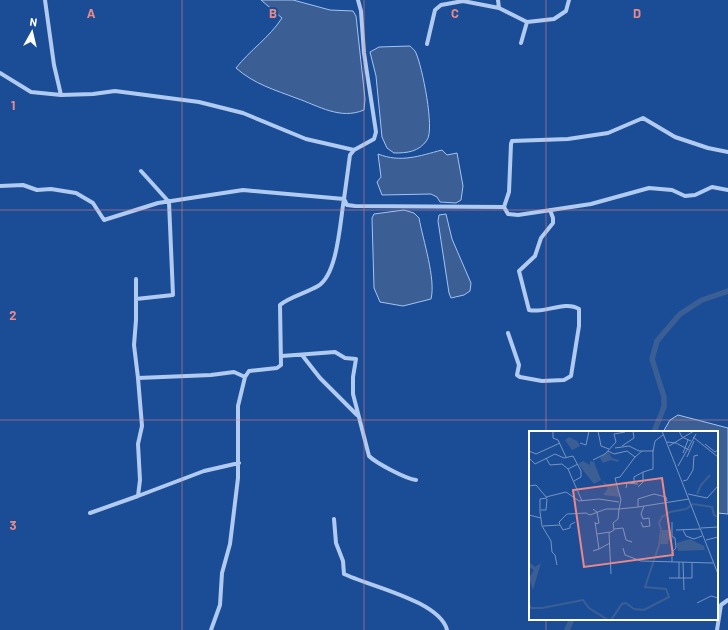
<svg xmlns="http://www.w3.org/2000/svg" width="728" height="630" font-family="Barlow,sans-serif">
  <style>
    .water { fill: #3b5e94; stroke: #a3c4f2 }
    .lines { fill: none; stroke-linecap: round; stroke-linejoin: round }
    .canal { stroke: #3b5e94; stroke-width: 5.5 }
    .street { stroke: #b0caf0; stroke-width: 4 }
    .grid { fill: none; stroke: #e88989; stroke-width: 1; stroke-opacity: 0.55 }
    .inset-river { fill: none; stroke: #3b5e94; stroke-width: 2 }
    .inset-road { fill: none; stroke: #7694c1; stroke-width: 1 }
    .view { fill: #e88989; fill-opacity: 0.15; stroke: #e88989; stroke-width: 2 }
    .inset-edge { fill: none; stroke: #fff; stroke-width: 2 }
    .grid-label { font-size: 13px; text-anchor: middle; font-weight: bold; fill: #e88989; stroke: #1b4d97; stroke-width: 4; stroke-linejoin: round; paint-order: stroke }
  </style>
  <rect width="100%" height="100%" fill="#1b4d97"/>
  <path class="water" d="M 261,0 L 293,0 L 330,10 L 353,11 L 356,16 L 365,99 L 364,110 C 340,120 319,106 296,98 C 275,90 254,84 236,68 C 250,50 269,38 282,18 Z
    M 410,46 C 412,48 415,50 416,53 C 422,66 435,129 427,140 C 419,152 407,153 394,153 L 387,148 L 382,137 L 376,76 L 370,52 L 379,47 Z
    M 442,150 L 447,155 L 457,153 L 463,186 L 461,200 L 456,203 L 440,202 L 437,197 L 431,194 L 382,195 L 377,182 L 381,177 L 378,154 C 401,163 419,156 442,150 Z
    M 404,210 L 414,213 L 419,218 C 423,240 436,279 431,299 L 403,306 L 380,302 L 374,288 L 372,218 L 374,214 Z
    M 446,214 L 452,239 L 471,283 L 470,291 L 464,295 L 451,298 L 449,293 L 438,221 L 439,215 Z
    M 678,415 L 728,428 L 728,514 L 717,513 L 717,432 L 663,432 L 670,420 Z"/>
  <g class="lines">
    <path class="canal" d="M 654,432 L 664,407 L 664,397 L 652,359 L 657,341 L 680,314 L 702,300 L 728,291
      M 567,630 L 572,619"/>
    <path class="street" d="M 45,0 L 54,65 L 61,95
      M 498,0 L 499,8
      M 521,43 L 527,22 L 554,19 L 566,11 L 569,0
      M 427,44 L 435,10 L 441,5 L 463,1 L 499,8 L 527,22
      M 0,73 L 31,92 L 61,95 L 93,94 L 115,91 L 199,102 L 243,113 L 306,139 L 354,150
      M 0,186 L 23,185 L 37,190 L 51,189 L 76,193 L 93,203 L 104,220 L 158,203 L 243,190 L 344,199 L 350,155 L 354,150 L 374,139 L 376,132 L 364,53 L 361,11 L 358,0
      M 504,207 L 508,214 L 518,215 L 591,204 L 649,188 L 672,190 L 685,196 L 695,195 L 712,187 L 728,190
      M 136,299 L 173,295 L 169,202 L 141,171
      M 508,333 L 519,365 L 517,375 L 520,377 L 542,381 L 564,380 L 571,376 L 579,326 L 579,309 C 565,300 544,314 529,310 L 519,271 L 535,256 L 541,238 L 553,223 L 553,218 L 550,210
      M 302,355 L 320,378 L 357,415
      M 282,356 L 335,352 L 345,358 L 356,359 L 353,377 L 353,394 L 369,456 C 376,463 406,479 416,480
      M 138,378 L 211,375 L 234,372 L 245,377
      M 138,496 L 204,471 L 239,463
      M 90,513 L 138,496 L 140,480 L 138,444 L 142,426 L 138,378 L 134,345 L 136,320 L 136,279
      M 334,519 L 336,543 L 343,561 L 344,574 C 369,586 440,601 447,630
      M 211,630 L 220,605 L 222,573 L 230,544 L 238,478 L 238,406 L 245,377 L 249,371 L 277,368 L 281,365 L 280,305 C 287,298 308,292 318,286 C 338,274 340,221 344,199 L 347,205 L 355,206 L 504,207 L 509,192 L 511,144 L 512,141 L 568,139 L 608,133 L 643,118 L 675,137 L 708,148 L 728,152
      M 717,630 L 721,605 L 728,600"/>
  </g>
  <path class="grid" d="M 182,0 L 182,630M 364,0 L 364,630M 546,0 L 546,432M 0,210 L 728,210M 0,420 L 728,420M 546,619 L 546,630"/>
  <g transform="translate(529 431)">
    <rect width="189" height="189" fill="#1b4d97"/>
    <path d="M 40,6 L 48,10 L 51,15 L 43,19 L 36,9 ZM 79,20 L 83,27 L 90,29 L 89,31 L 82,29 L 74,32 L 71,27 ZM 54,30 L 61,34 L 61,30 L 65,31 L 72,49 L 79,54 L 88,54 L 91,66 L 74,64 L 79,57 L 72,49 L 65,53 L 49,33 ZM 133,99 L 142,99 L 142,104 L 145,108 L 139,110 L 139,113 L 131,113 ZM 161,108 L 175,115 L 176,119 L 149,120 L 147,112 ZM 0,131 L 6,136 L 12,132 L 4,159 L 0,147 L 5,139 L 0,136 Z" fill="#3b5e94"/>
    <path class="inset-river" d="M 168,63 L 172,54 L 181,44M 0,173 L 2,177 L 13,177 L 54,169 L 60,177 L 79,189M 82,189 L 93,173 L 97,172 L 105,178 L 115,179 L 140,166 L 137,158 L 116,156 L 130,114 L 132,98 L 130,92 L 133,86 L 141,81 L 157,78 L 164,73 L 183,76 L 185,84 L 189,86"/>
    <path class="inset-road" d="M 24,0 L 24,7 L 29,9 L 37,26M 69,0 L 72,15 L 80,18M 133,0 L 189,143M 150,0 L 153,6 L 162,10M 164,6 L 189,26M 138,11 L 147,12 L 160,19M 51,12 L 57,14 L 60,0M 176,13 L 186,21 L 189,19M 93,15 L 105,7 L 104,0M 140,15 L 165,0M 86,17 L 100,15 L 110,20 L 124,20 L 126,10 L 134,4M 0,20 L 7,23 L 31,12M 79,20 L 85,23 L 98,20 L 106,26 L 113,20M 154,22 L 159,9M 158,26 L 165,10M 0,27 L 6,33 L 26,23 L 35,27 L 44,25 L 52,40 L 52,46 L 45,50M 17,27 L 21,34 L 33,33 L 39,38 L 49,33M 64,29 L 76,23 L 87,11 L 85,3 L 96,1M 149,35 L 167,3M 39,38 L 53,70M 154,50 L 158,49 L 164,39 L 165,25 L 169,24M 105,52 L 105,46 L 114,41M 0,55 L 7,54 L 18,67 L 11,68 L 11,81 L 13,95 L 22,110 L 23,121 L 26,124 L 28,134M 109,56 L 114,51 L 114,41 L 124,38 L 124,19M 97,57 L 98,52 L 109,53M 159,63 L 178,67 L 189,55M 17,66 L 37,61 L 50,70 L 70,68 L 90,71M 109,76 L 160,68M 64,78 L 68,81 L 70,92 L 66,93M 12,79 L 17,79 L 18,68M 0,84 L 12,87M 112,91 L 114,96 L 121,95 L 120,87 L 114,88 L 112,83 L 115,75M 31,94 L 34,99 L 41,97 L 41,94 L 46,91M 14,95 L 31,94 L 30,91 L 38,83 L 57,82 L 61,84 L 77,78 L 90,78 L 92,69 L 86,47 L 91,46 L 106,26M 172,97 L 189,96M 85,98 L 94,97 L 97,109 L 103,111M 147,99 L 171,98M 154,99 L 157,105 L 165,108 L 173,105M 68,103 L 81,101M 177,109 L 189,106M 94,117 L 96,124 L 112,130 L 184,132M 70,118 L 81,112M 64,120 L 70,118 L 66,91M 143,131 L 143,121 L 147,117 L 146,107 L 143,105 L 143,91M 150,131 L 150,147M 154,131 L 155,159M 82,143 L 80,102 L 85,99 L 84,92 L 89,88 L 90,78 L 109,76 L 109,68 L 125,63 L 137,66 L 138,70M 140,147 L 163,147 L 163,132M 168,172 L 182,165 L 189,167"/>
    <path class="view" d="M 133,47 L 144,124 L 55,136 L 44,59 Z"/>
    <rect width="189" height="189" class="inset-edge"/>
  </g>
  <g class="grid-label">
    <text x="91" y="18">A</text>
    <text x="273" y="18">B</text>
    <text x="455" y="18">C</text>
    <text x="637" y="18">D</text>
    <text x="13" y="110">1</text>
    <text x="13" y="320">2</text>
    <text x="13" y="530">3</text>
  </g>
  <g transform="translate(32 32) rotate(8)" stroke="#1b4d97" stroke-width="3" paint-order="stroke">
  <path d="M0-3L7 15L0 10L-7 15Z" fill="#ffffff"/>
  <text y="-6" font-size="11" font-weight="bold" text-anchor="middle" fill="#ffffff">N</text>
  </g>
</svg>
